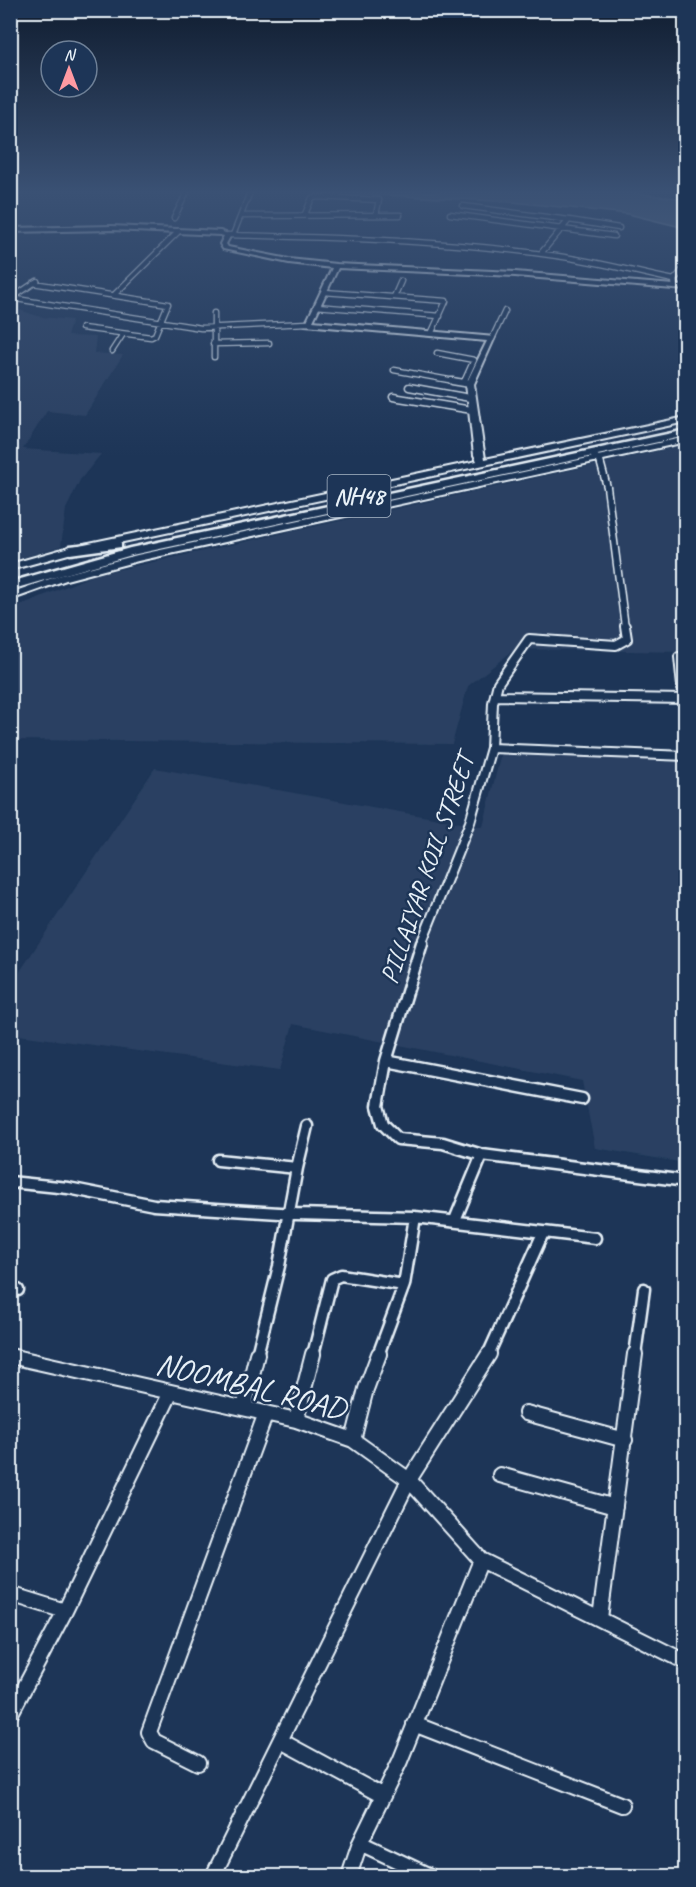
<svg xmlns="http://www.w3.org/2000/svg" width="696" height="1887" font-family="Caveat,sans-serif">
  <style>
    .built { fill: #2a4162 }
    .water { fill: #5d7089; stroke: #95a4b5; stroke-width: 1.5 }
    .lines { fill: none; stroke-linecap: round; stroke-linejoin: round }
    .street-far4-casing { stroke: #e8f1f8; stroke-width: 7 }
    .street-far3-casing { stroke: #e8f1f8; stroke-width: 9 }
    .street-far2-casing { stroke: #e8f1f8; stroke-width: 12 }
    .street-far1-casing { stroke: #e8f1f8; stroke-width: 15 }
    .street-casing { stroke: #e8f1f8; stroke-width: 18 }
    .secondary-casing { stroke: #e8f1f8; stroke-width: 4 }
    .highway-casing { stroke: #e8f1f8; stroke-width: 5 }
    .street-far4 { stroke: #1d3557; stroke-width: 4.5 }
    .street-far3 { stroke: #1d3557; stroke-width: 6 }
    .street-far2 { stroke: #1d3557; stroke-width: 8 }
    .street-far1 { stroke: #1d3557; stroke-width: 10 }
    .street { stroke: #1d3557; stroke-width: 14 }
    .secondary { fill: #1d3557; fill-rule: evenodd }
    .highway { fill: #1d3557; fill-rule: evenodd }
    .labels { text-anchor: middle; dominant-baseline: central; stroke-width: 5; stroke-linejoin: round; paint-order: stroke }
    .shield { fill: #1d3557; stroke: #abb9c8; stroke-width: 1.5 }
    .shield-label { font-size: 24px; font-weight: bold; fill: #e8f1f8 }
    .street-label { font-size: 26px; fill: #e8f1f8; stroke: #1d3557 }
    .near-street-label { font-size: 32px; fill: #e8f1f8; stroke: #1d3557 }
  </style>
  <rect width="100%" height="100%" fill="#1d3557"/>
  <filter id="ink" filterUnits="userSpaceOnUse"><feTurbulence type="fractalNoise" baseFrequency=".0167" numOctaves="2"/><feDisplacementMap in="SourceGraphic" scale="12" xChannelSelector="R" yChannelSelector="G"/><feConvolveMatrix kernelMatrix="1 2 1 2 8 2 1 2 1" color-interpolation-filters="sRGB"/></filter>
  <g filter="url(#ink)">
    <path class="built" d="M 10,307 L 41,317 L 72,320 L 67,336 L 96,337 L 94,353 L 123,355 L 85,415 L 47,411 L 23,449 L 101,454 L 80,480 L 66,509 L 61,546 L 11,561 Z
      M 685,445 L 685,652 L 515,649 L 468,686 L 452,744 L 11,740 L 11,609 L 94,575 Z
      M 685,748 L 685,1163 L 595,1148 L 582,1081 L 293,1024 L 280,1070 L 11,1034 L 11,985 L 155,768 L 483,827 L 502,749 Z"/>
    <path class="water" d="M 331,192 L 624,192 L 685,199 L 685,228 L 628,214 L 512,202 Z"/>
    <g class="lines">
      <g class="street-far4-casing">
        <path id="street-far4" d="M 10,193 L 19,192
          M 463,206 L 569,220
          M 305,214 L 312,198 L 318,197 L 379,200 L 376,215
          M 450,214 L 614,236
          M 241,216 L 400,215
          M 174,218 L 187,192
          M 228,235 C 338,238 448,240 557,256 C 596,261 635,272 674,280 L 675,287
          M 233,235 L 250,192
          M 542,252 L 569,220 L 619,228
          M 674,280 L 686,266
          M 33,283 L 168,304 L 155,335 L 151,337 L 82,328
          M 324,292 L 446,301 L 432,332
          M 114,295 L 179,231
          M 394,297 L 401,281
          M 10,298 L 201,328 L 308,323
          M 12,298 L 37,281
          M 316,306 L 440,316
          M 214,313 L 214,357
          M 492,339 L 505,311
          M 213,344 L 269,343
          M 112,351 L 123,334
          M 437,353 L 474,360 L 464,382
          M 394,370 L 460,382"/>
      </g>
      <g class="street-far3-casing">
        <path id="street-far3" d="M 452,381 L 470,384
          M 464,383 L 465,381
          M 409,387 L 470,398
          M 393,397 L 472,410
          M 592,454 L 600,461 L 607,487 L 625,627"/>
      </g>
      <g class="street-far2-casing">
        <path id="street-far2" d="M 679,657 L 686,726
          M 495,696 L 686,699
          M 491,748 L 686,756
          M 421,944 L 470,822 L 491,748 L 493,703 L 498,683 L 529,639 L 616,645 L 627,639 L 625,626"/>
      </g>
      <g class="street-far1-casing">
        <path id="street-far1" d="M 422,943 L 386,1061 L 378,1106 L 383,1124 L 398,1139 L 443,1143 L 482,1155 L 455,1220
          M 386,1061 L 582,1099
          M 482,1155 L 686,1181
          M 218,1160 L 297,1168 L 279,1266 L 257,1355
          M 297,1168 L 307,1126
          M 10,1182 L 68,1188 L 154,1205 L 296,1214 L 415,1217 L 595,1238
          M 10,1289 L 18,1290
          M 313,1355 L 332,1279 L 341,1275 L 404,1285
          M 378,1355 L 404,1285 L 415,1217
          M 488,1355 L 543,1233
          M 635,1355 L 644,1289"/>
      </g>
      <g class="street-casing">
        <path id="street" d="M 10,1356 L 296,1420 L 353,1440 L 409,1480 L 481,1560 L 686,1662
          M 244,1408 L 257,1354
          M 526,1413 L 625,1440
          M 296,1420 L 313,1354
          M 353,1440 L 366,1389 L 379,1354
          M 500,1475 L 615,1507
          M 10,1594 L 65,1611
          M 600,1618 L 635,1354
          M 10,1715 L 65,1611 L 171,1392
          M 414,1724 L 622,1805
          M 281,1741 L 383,1796
          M 198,1763 L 154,1741 L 149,1732 L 266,1413
          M 360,1843 L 430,1876
          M 213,1876 L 409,1480 L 489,1354
          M 349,1876 L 360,1843 L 400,1761 L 481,1560"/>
      </g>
      <g class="secondary-casing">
        <path id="secondary" d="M 112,226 L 220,231 L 231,235 L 226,244 L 228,247 L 289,259 L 336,264 L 515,272 L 686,286 L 686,290 L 515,276 L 338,268 L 313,321 L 495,337 L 474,384 L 485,459 L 686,417 L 686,422 L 72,553 L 10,570 L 10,564 L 70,547 L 477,461 L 474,455 L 466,384 L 487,341 L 305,325 L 332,268 L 289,263 L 223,249 L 220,244 L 224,236 L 220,235 L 112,230 L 10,232 L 10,228 Z
          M 686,437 L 686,442 L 138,561 L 66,580 L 10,600 L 10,593 L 58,576 L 137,555 Z"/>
      </g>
      <g class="highway-casing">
        <path id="highway" d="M 686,430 L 686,436 L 132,555 L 10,590 L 10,582 L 130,548 Z
          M 117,541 L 121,543 L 121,547 L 70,554 L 64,550 L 70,546 Z"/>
      </g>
      <use href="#street-far4" class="street-far4"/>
      <use href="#street-far3" class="street-far3"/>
      <use href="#street-far2" class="street-far2"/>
      <use href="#street-far1" class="street-far1"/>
      <use href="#street" class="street"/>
      <use href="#secondary" class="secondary"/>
      <use href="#highway" class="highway"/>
    </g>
  </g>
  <linearGradient id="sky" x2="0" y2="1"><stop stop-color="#101d30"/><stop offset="0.42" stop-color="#3a5174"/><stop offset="1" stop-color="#3a5174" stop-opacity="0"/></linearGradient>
  <rect width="696" height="457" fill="url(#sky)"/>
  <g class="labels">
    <rect class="shield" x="327.5" y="475" width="63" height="42" rx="4.5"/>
    <g class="shield-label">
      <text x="359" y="496">NH48</text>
    </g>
    <g class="street-label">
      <text transform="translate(427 869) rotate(-71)">PILLAIYAR KOIL STREET</text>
    </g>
    <g class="near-street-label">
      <text transform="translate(251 1386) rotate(14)">NOOMBAL ROAD</text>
    </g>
  </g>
  <rect width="696" height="1887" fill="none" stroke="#1d3557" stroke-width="36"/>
  <rect x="18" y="18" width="660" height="1851" fill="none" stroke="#e8f1f8" stroke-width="2" filter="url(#ink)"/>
  <g transform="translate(69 69)"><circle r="28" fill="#1d3557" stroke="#6e8097" stroke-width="1.5"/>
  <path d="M0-4.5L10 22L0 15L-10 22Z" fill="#ff9aa2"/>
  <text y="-9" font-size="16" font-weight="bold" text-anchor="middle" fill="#e8f1f8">N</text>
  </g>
</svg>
